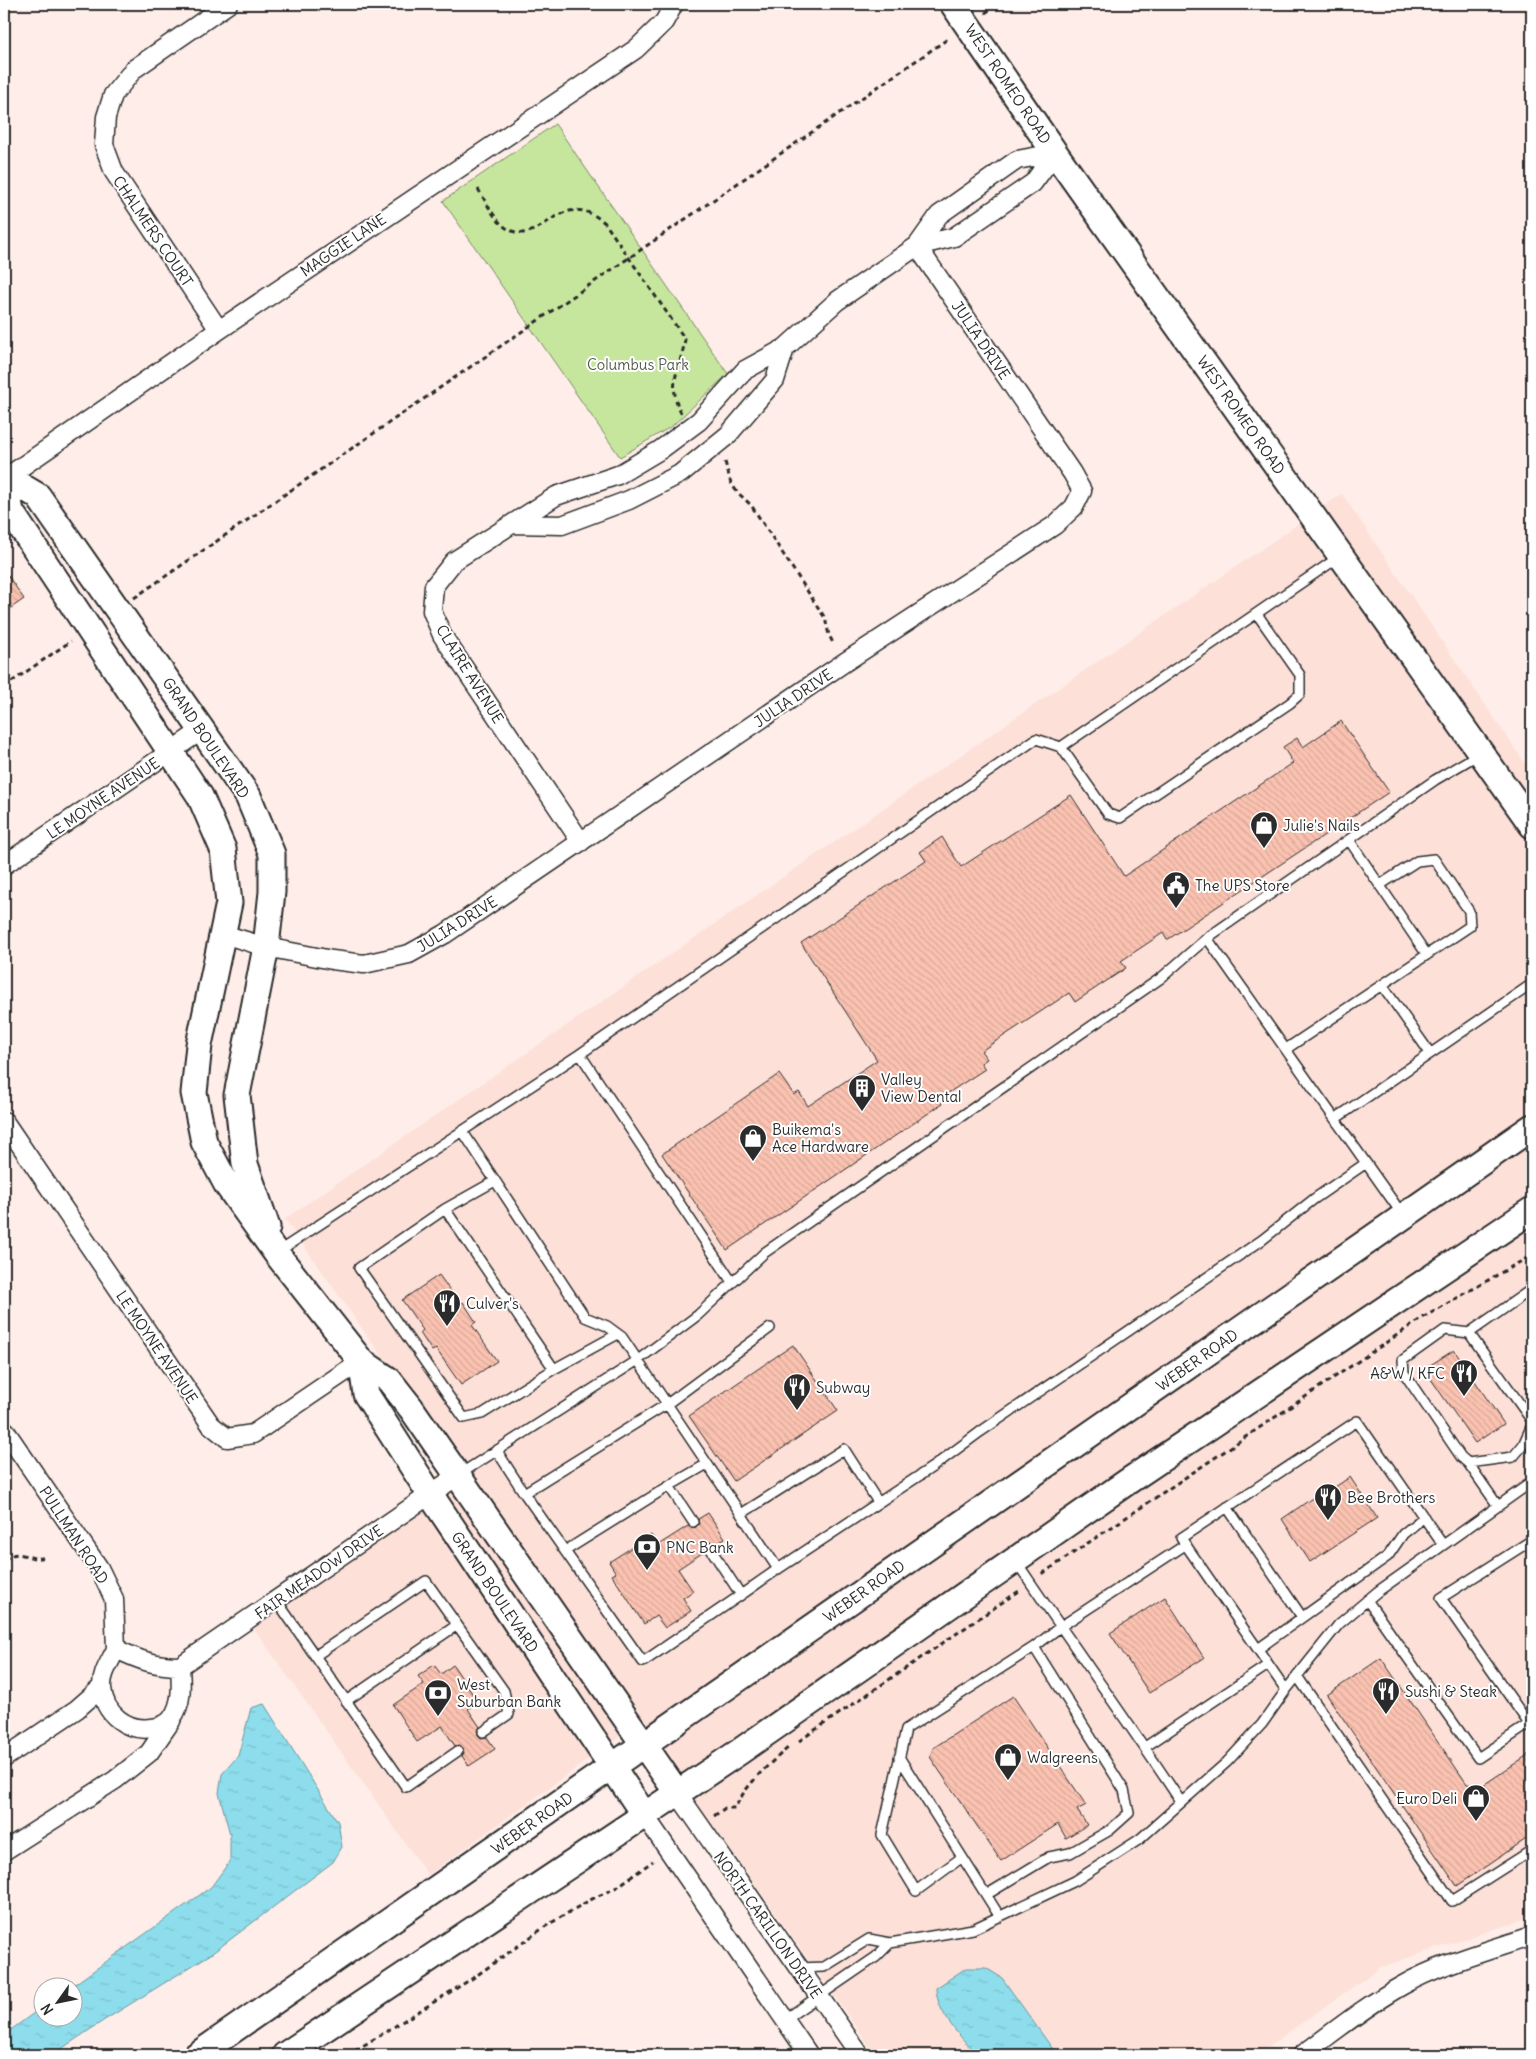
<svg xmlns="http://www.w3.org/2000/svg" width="1536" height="2059" font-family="Delius,sans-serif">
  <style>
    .built { fill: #fde0d8 }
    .green { fill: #c6e69e; stroke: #788864 }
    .water { fill: url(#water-ripples); stroke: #66969f }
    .building { fill: url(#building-back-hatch); stroke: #2b2b2b }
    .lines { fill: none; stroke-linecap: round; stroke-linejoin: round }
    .lane-casing { stroke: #2b2b2b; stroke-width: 12 }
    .street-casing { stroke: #2b2b2b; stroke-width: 21 }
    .secondary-casing { stroke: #2b2b2b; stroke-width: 29 }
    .path { stroke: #2b2b2b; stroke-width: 3; stroke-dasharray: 5 4; stroke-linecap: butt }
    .lane { stroke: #fff; stroke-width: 9 }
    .street { stroke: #fff; stroke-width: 18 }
    .secondary { stroke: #fff; stroke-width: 25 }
    .labels { text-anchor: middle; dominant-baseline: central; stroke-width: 4; stroke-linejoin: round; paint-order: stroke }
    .street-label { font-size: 15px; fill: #2b2b2b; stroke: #fff }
    .park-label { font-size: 15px; fill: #525a48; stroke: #fff }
    .poi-label { font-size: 15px; fill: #2b2b2b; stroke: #fff; text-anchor: start }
  </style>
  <defs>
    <pattern id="water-ripples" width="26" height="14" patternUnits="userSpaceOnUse" patternTransform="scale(1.25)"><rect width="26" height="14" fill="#8eddec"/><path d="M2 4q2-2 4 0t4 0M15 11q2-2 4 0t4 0" fill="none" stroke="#7bbecb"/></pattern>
    <pattern id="building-back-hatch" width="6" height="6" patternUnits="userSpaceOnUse" patternTransform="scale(1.25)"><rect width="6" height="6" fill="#fbc2b1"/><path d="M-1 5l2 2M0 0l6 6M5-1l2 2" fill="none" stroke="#d7a798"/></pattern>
  </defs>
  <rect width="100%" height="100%" fill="#feede8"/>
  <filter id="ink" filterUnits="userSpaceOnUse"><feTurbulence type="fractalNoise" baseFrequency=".02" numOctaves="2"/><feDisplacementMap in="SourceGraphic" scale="10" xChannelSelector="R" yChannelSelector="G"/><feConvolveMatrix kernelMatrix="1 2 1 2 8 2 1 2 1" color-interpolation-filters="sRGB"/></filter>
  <g filter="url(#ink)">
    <path class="built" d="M 1342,494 L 1532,774 L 1532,1916 L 1381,1967 L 1256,2055 L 876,2055 L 640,1722 L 428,1875 L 251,1624 L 468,1478 L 285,1219 Z"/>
    <path class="green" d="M 555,124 L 728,374 L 672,426 L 620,457 L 443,201 Z"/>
    <path class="water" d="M 264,1704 L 338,1822 L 342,1847 L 333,1862 L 211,1954 L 103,2021 L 52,2055 L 4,2055 L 4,2035 L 42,2007 L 42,2016 L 72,2016 L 72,1986 L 211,1887 L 230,1861 L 230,1834 L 219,1793 L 222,1774 L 238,1756 L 251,1708 Z
      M 966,1968 L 986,1968 L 1002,1978 L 1057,2055 L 977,2055 C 961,2037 937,2014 936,1988 Z"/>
    <path class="building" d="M 4,570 L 24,599 L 4,613 Z
      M 1341,721 L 1389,792 L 1167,940 L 1163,933 L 1121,961 L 1126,968 L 1075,1002 L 1069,993 L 981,1051 L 987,1059 L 981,1063 L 985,1069 L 939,1099 L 942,1104 L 727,1250 L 662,1154 L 779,1074 L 794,1095 L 799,1092 L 808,1106 L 877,1060 L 801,943 L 926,861 L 920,852 L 942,837 L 961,867 L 1071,795 L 1124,876 L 1293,763 L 1283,747 L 1297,738 L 1303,747 Z
      M 439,1275 L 460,1304 L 463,1302 L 476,1322 L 472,1325 L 497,1361 L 461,1385 L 436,1349 L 432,1351 L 420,1333 L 423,1330 L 402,1300 Z
      M 793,1345 L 838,1411 L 734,1481 L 689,1416 Z
      M 1454,1350 L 1504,1424 L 1475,1443 L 1424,1369 Z
      M 1350,1477 L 1377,1518 L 1310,1562 L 1282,1519 L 1324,1490 L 1326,1493 Z
      M 708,1513 L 725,1538 L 715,1544 L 710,1542 L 706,1543 L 704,1548 L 705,1551 L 678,1569 L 693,1591 L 683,1598 L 691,1611 L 665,1628 L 656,1616 L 644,1624 L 612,1575 L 616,1573 L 609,1562 L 651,1535 L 658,1545 L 688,1526 L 691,1528 L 696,1527 L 699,1524 L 698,1519 Z
      M 1165,1597 L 1204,1658 L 1149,1693 L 1110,1633 Z
      M 1381,1658 L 1467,1784 L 1482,1786 L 1532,1752 L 1532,1835 L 1457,1886 L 1327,1695 Z
      M 434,1665 L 441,1674 L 453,1665 L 478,1702 L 468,1709 L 480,1727 L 477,1730 L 478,1735 L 481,1738 L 487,1737 L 495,1749 L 469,1766 L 462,1756 L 464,1753 L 463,1748 L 460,1745 L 455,1746 L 442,1726 L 417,1742 L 393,1705 L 424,1684 L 418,1676 Z
      M 1013,1696 L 1086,1805 L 1077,1810 L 1087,1825 L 1066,1838 L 1058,1824 L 1001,1861 L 930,1757 L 933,1748 Z"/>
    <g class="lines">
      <g class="lane-casing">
        <path id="lane" d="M 1061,747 L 1339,557
          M 1349,840 L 1427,955
          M 1207,938 L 1402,1214
          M 1382,985 L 1430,1053
          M 1286,1049 L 1470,926 L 1469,911 L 1434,859 L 1417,861 L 1380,885
          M 580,1054 L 1036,739 L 1061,747 L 1108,814 L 1120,818 L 1290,703 L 1300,694 L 1300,675 L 1257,614
          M 1335,1119 L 1532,984
          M 463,1132 L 585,1317 L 607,1326 L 622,1337 L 778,1569 L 934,1466 L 980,1432 L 1262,1240 L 1314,1199 L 1366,1163
          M 495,1181 L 445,1209 L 359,1268 L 464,1418 L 482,1414 L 554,1369 L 618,1334
          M 445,1209 L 554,1369
          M 276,1253 L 580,1054 L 732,1282
          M 1469,1333 L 1532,1289
          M 1532,1421 L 1469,1333 L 1445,1330 L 1403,1360 L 1404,1373 L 1461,1457 L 1468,1463 L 1513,1457 L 1523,1445 L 1532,1425
          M 497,1451 L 524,1493
          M 1468,1463 L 1498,1506
          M 460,1474 L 638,1360 L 698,1315 L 764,1253 L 1161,978 L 1207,938 L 1435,780 L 1479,754
          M 1227,1507 L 1302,1617
          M 741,1514 L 844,1449 L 878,1502
          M 693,1522 L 669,1486 L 707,1464
          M 710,1548 L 741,1595 L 643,1662 L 524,1493 L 667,1404 L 770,1328
          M 565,1551 L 669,1486
          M 1016,1561 C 1070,1642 1128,1721 1181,1802
          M 741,1595 L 778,1569
          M 1367,1600 L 1478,1758 L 1532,1722
          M 277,1601 L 406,1787 L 458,1751
          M 1258,1649 L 1388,1556 L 1403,1534 L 1424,1517
          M 315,1656 L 426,1581 L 504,1691 L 509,1714 L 483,1732
          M 1297,1676 L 1452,1901 L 1532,1850
          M 1286,1690 L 1181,1538 L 1357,1421 L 1443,1545
          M 346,1701 L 457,1625
          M 1529,1724 L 1441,1598 L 1532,1540
          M 1145,1747 L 1268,1665
          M 899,1757 L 1000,1917
          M 961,1858 L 916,1891 L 882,1835 L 906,1729 L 1034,1647 L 1060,1627 L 1185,1545
          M 986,1895 L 1049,1857 L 1070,1853 L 1110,1830 L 1129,1813 L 1124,1790 L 1034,1647
          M 799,1968 L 824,1967 L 869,1939 L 890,1943 L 973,1929 L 1075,1881 L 1140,1839 L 1227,1762 L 1262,1724 L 1286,1690 L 1339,1624 L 1377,1592 L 1532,1482
          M 784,2020 L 876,1957 L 890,1943"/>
      </g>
      <g class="street-casing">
        <path id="street" d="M 917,246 L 939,215 L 1017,160 L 1055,153
          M 219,330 L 114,172 L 104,145 L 106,117 L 113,95 L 134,69 L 228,4
          M 4,479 L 219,330 L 636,49 L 664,22 L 674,4
          M 513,524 L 562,525 L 629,500 L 680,474 L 728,435 L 775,380 L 785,348
          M 581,842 L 442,635 L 432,611 L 434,586 L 454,561 L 556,496 L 618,475 L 660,450 L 699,421 L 745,370 L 785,348 L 837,301 L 917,246 L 954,237 L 1033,183 L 1055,153
          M 4,865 L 202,730
          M 223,934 L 266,947 L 332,960 L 364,964 L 409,954 L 445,934 L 845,662 L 1055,525 L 1074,507 L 1082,491 L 1072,473 L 917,246
          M 4,1121 L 211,1425 L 227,1438 L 253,1434 L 361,1361
          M 4,1429 L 99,1568 L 114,1599 L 116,1649
          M 116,1649 C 139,1660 155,1666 180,1666 C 181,1684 183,1703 172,1718 C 168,1724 159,1727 152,1728 C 127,1732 104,1714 102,1688 C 101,1674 110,1662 116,1649 Z
          M 180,1666 L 457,1476
          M 4,1758 L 77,1709 L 102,1687
          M 678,1794 L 860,2055
          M 645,1816 L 809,2055
          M 4,1851 L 115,1780 L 149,1753 L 171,1721
          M 1302,2055 C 1335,2031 1367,2005 1403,1985 C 1440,1964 1491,1950 1532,1936"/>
      </g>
      <g class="secondary-casing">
        <path id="secondary" d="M 953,4 L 1055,153 L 1532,825
          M 4,476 L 38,496 L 248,796 L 272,854 L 272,892 L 266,947 L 237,1095 L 245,1164 L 267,1227
          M 5,478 L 11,512 L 200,796 L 223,849 L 229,903 L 199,1045 L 194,1093 L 204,1142 L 227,1185 L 276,1253 L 361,1361 L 389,1380 L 411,1408 L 678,1794
          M 361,1361 L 366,1394 L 430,1494 L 645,1816
          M 197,2055 L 1532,1127
          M 285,2055 L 739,1752 L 1127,1482 L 1532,1210"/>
      </g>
      <path class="path" d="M 985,13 L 999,4
        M 478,189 C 486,201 495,222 508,229 C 542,249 559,184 605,223 L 685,339 C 681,369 666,382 681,413
        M 725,462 L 731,483 L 737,492 L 751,505 L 825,618 L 829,635 L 833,643
        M 134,598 L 949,38
        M 4,687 L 71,641
        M 4,1560 C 21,1546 30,1563 45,1557
        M 1042,1574 L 1424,1317 L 1532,1255
        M 799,1741 L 1019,1591
        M 714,1816 L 725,1808 L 735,1808 C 747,1783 768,1765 789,1747
        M 348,2055 L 473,1978 L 546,1926 L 588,1901 L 617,1887 L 653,1861"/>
      <use href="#lane" class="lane"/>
      <use href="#street" class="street"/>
      <use href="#secondary" class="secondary"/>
    </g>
  </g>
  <defs>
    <g id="shop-pin" transform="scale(1.4375)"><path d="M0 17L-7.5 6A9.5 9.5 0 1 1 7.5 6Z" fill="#2b2b2b" stroke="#fff"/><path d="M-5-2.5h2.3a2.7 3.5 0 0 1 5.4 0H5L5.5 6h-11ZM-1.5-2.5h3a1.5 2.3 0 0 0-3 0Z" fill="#fff"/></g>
    <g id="civic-pin" transform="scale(1.4375)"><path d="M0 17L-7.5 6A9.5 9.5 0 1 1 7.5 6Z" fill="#2b2b2b" stroke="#fff"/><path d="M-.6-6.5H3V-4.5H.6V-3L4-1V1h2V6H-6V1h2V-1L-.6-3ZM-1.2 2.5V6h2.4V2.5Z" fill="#fff"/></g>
    <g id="building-pin" transform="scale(1.4375)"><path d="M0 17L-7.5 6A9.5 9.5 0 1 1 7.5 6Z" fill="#2b2b2b" stroke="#fff"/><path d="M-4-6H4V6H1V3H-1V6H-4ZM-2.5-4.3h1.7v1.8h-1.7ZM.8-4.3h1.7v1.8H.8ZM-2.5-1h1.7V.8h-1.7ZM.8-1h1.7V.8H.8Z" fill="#fff"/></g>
    <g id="restaurant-pin" transform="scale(1.4375)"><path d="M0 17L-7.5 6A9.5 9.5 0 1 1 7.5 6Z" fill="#2b2b2b" stroke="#fff"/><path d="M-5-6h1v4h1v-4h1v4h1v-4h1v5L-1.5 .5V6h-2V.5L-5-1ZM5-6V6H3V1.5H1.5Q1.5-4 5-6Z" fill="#fff"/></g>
    <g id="bank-pin" transform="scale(1.4375)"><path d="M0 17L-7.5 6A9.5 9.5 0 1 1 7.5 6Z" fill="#2b2b2b" stroke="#fff"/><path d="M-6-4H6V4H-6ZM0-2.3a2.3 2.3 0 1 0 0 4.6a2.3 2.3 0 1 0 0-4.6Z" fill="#fff"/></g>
  </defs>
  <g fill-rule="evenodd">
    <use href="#shop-pin" x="1264" y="825"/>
    <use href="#civic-pin" x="1176" y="885"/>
    <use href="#building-pin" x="862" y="1088"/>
    <use href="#shop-pin" x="753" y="1138"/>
    <use href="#restaurant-pin" x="447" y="1303"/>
    <use href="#restaurant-pin" x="1464" y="1373"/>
    <use href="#restaurant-pin" x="797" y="1387"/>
    <use href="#restaurant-pin" x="1328" y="1497"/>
    <use href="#bank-pin" x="647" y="1547"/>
    <use href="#restaurant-pin" x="1386" y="1691"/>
    <use href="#bank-pin" x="438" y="1693"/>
    <use href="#shop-pin" x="1008" y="1757"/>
    <use href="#shop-pin" x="1476" y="1798"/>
  </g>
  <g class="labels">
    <g class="street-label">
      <text transform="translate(1008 84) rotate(56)">WEST ROMEO ROAD</text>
      <text transform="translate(153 231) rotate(56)">CHALMERS COURT</text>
      <text transform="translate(343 245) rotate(-34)">MAGGIE LANE</text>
      <text transform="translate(981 340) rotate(56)">JULIA DRIVE</text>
      <text transform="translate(1241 415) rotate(55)">WEST ROMEO ROAD</text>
      <text transform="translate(470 674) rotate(58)">CLAIRE AVENUE</text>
      <text transform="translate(793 698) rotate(-34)">JULIA DRIVE</text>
      <text transform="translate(206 738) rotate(56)">GRAND BOULEVARD</text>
      <text transform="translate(103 798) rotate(-34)">LE MOYNE AVENUE</text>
      <text transform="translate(457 924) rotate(-32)">JULIA DRIVE</text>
      <text transform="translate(157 1347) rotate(56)">LE MOYNE AVENUE</text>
      <text transform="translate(1197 1360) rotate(-35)">WEBER ROAD</text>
      <text transform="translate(74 1535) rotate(57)">PULLMAN ROAD</text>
      <text transform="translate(319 1572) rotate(-35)">FAIR MEADOW DRIVE</text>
      <text transform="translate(864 1591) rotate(-35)">WEBER ROAD</text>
      <text transform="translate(495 1592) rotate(56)">GRAND BOULEVARD</text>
      <text transform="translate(532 1823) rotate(-35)">WEBER ROAD</text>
      <text transform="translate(768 1925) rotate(55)">NORTH CARILLON DRIVE</text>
    </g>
    <g class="park-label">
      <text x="638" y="364">Columbus Park</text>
    </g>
    <g class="poi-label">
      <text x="1283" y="825">Julie's Nails</text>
      <text x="1195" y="885">The UPS Store</text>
      <text x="881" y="1079">Valley<tspan x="881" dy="17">View Dental</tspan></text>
      <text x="772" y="1129">Buikema's<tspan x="772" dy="17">Ace Hardware</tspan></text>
      <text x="466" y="1303">Culver's</text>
      <text x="1445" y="1373" text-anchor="end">A&amp;W / KFC</text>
      <text x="816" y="1387">Subway</text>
      <text x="1347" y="1497">Bee Brothers</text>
      <text x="666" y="1547">PNC Bank</text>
      <text x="457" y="1684">West<tspan x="457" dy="17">Suburban Bank</tspan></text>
      <text x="1405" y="1691">Sushi &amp; Steak</text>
      <text x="1027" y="1757">Walgreens</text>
      <text x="1457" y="1798" text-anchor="end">Euro Deli</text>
    </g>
  </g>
  <rect width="1536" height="2059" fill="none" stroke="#fff" stroke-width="20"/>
  <rect x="10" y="10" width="1516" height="2039" fill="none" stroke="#2b2b2b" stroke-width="2" filter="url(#ink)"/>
  <g transform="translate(58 2002) rotate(237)"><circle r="24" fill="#ffffff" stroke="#aaaaaa"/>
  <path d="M0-4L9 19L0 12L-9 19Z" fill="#2b2b2b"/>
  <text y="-8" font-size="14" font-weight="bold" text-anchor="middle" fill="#2b2b2b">N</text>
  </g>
</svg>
